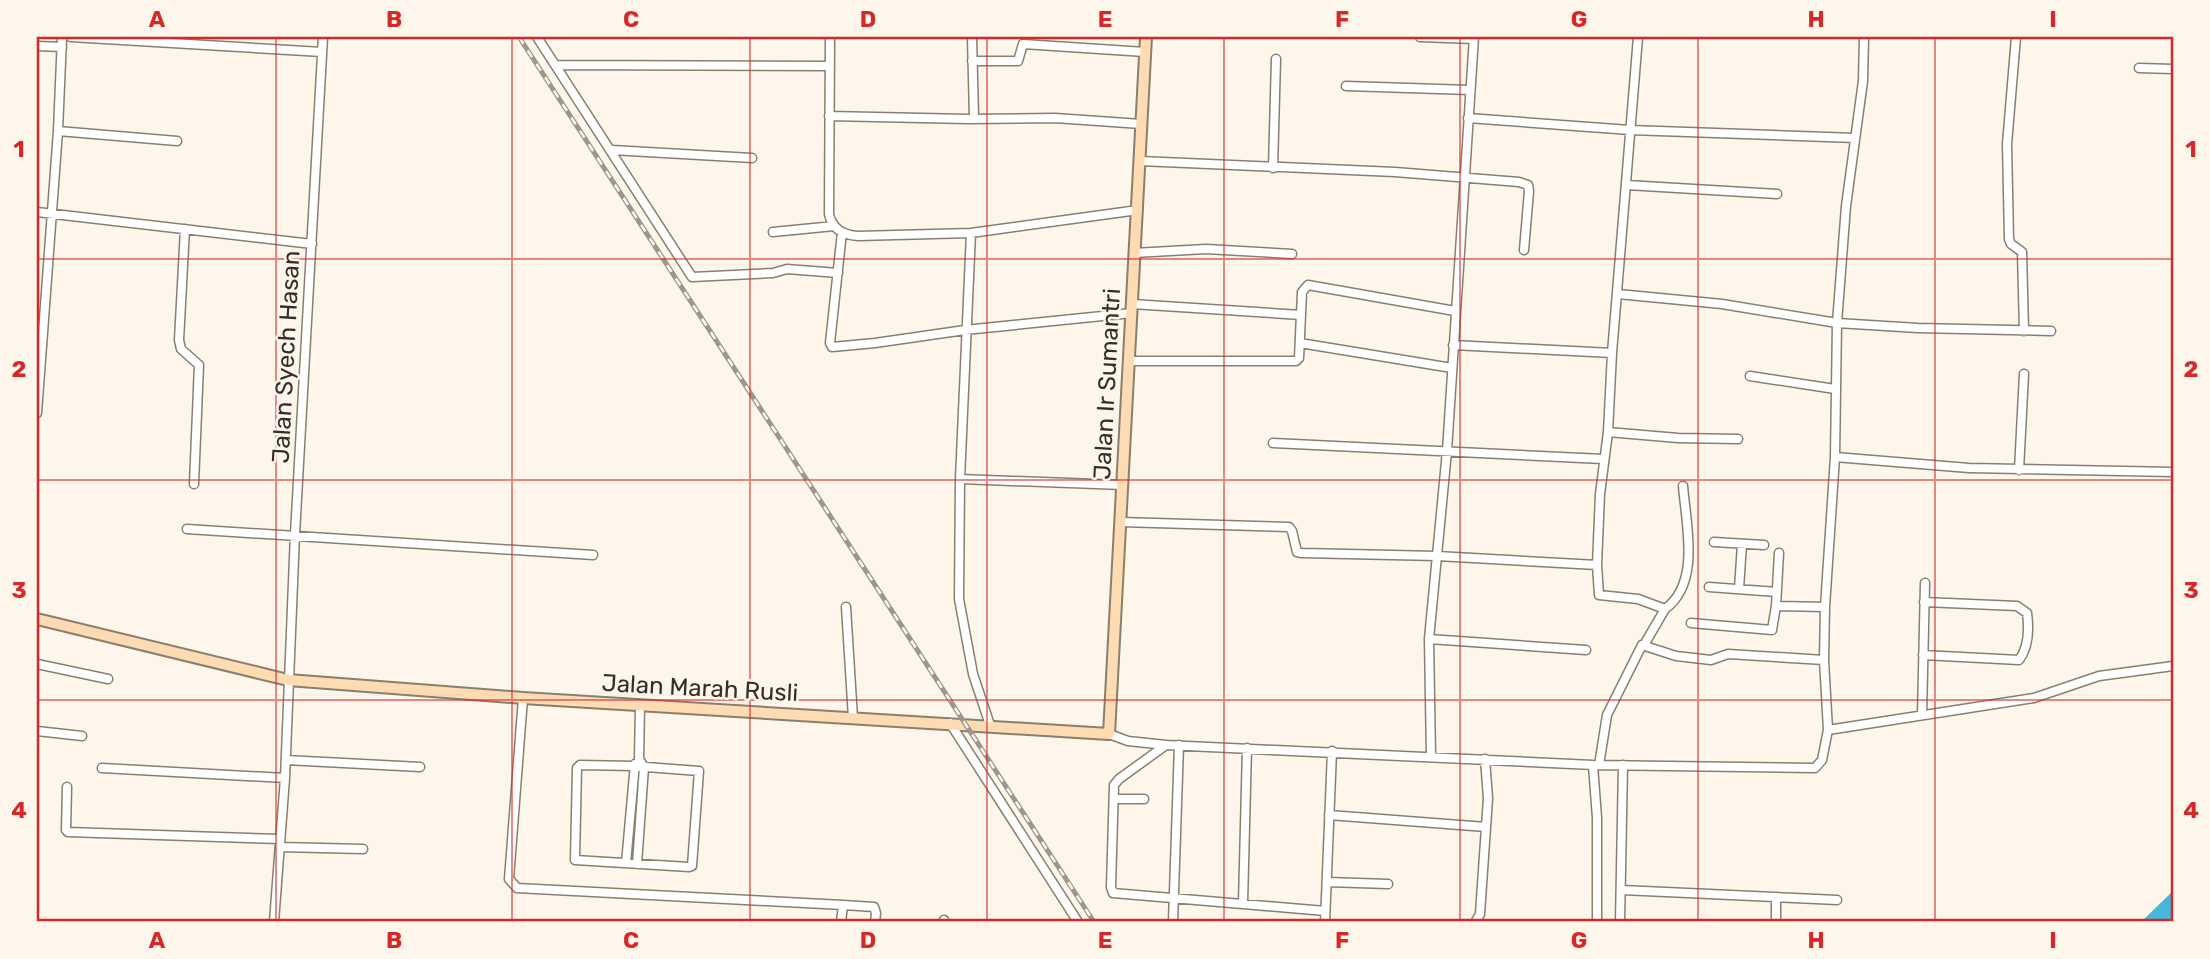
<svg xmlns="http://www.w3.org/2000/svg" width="2210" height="959" font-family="Rubik,sans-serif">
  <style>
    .water { fill: #45b8db }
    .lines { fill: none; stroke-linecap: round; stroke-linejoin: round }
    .street-casing { stroke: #8a7f6f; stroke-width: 11 }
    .secondary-casing { stroke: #8a7f6f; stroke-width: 14 }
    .street { stroke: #fff; stroke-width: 8 }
    .secondary { stroke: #fedbb2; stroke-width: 10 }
    .rail-casing { stroke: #9c968d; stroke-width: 5 }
    .rail { stroke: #fef6eb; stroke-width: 2.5; stroke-dasharray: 8; stroke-linecap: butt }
    .grid { fill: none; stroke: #d62828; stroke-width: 2; stroke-opacity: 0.55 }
    .labels { text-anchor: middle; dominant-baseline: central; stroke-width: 5; stroke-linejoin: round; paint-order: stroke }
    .street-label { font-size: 24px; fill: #332e27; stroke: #fef6eb }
    .neatline { fill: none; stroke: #d62828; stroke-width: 2.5 }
    .grid-label { font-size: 23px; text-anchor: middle; font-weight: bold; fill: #d62828 }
  </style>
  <rect width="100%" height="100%" fill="#fef6eb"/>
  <path class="water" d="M 2173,891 L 2173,922 L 2140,922 L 2141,922 Z"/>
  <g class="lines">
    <g class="street-casing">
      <path id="street" d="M 71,37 L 322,52
        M 537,37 L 692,277 L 773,273 L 787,269 L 838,273
        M 830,37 L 829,214 C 832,229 843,235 858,236 L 971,233 L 1138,210
        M 972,37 L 974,118
        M 1420,37 L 1474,39
        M 2016,37 L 2007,144 L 2009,239 L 2011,244 L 2022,252 L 2024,331
        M 37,46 L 62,47
        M 972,61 L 1018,61 L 1023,44 L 1145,52
        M 556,65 L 829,66
        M 2139,68 L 2173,69
        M 1346,86 L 1470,90
        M 829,116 L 968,119 L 1055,118 L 1141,124
        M 1468,118 L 1630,130 L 1855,138
        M 58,131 L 177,141
        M 612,150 L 752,158
        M 1140,161 L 1395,172 L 1519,182 L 1528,185 L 1529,191 L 1524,250
        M 1273,168 L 1276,59
        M 1627,185 L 1777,194
        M 37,212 L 312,244
        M 185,229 L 179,340 L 181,349 L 199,365 L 194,484
        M 773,232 L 834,226
        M 842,232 L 830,343 L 832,347 L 875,343 L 965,330 L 1132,313
        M 971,233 L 960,479 L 959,599 L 973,674 L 990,725
        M 1134,253 L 1206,249 L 1292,254
        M 1618,294 L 1722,304 L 1837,323 L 1918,328 L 2051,331
        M 1132,304 L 1301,315
        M 1300,343 L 1452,368
        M 1453,345 L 1612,353
        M 1129,361 L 1296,361 L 1299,358 L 1302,292 L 1308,285 L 1455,311
        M 1750,376 L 1835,389
        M 37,413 L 58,131 L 62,37
        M 1608,432 L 1678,438 L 1738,439
        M 1273,443 L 1603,459
        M 1835,457 L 1969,468 L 2173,472
        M 2019,470 L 2024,374
        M 960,479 L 1123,485
        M 1121,522 L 1289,527 L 1292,531 L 1297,552 L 1302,553 L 1437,556 L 1597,565 L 1600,494 L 1608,432 L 1612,353 L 1638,37
        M 187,529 L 593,555
        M 1714,542 L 1764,545
        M 1597,565 L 1599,595 L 1638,599 L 1665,609 C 1701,583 1686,524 1683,486
        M 1709,587 L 1777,592
        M 1739,589 L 1742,544
        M 1776,606 L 1825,607
        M 846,607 L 853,718
        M 1691,623 L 1772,630 L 1776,606 L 1779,553
        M 1429,639 L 1586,650
        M 1644,645 L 1665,609
        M 1923,655 L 2019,660 C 2029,647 2029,628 2027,613 L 2017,606 L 1924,602
        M 37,664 L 108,679
        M 523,698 L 509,879 L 517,888 L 843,905 L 841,922
        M 1922,715 L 1925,583
        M 950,723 L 1078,922
        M 1828,730 L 2034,698 L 2099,676 L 2173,666
        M 37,731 L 82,736
        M 1109,734 L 1128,741 L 1166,745 L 1593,765 L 1815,768 L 1822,760 L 1828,730 L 1824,660 L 1825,607 L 1835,457 L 1837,323 L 1846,206 L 1863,81 L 1864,37
        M 1166,745 L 1119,779 L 1114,785 L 1111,887 L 1113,893 L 1325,911
        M 1431,757 L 1429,639 L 1447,451 L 1474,37
        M 286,760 L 420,767
        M 580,765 L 633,766 L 699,771 L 692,866 L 689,867 L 575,860 L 577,768 Z
        M 1593,765 L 1597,818 L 1597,922
        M 1599,765 L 1607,715 L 1642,645 L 1676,656 L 1711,660 L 1728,654 L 1824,660
        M 102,768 L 285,778
        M 67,787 L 66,830 L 68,832 L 280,839
        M 1114,799 L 1144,799
        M 1329,815 L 1486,827
        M 280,847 L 363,849
        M 626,863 L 635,764
        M 637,864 L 644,767 L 639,759 L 640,706
        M 1327,882 L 1388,884
        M 1622,890 L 1837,900
        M 1776,899 L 1776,922
        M 1243,903 L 1247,748
        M 843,905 L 874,907 L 876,913 L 875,922
        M 1476,921 L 1480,914 L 1488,798 L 1485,759
        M 274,922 L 285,778 L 295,534 L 323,37
        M 943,922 L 944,920
        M 1173,922 L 1179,745
        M 1325,922 L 1332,751
        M 1620,922 L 1623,765"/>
    </g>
    <g class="secondary-casing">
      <path id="secondary" d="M 37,619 L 288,680 L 523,698 L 1109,734 L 1146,37"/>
    </g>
    <use href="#street" class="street"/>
    <use href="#secondary" class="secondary"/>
    <g class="rail-casing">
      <path id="rail" d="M 519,37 L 1094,922"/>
    </g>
    <use href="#rail" class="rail"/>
  </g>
  <path class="grid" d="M 276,37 L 276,922M 512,37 L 512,922M 750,37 L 750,922M 987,37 L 987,922M 1224,37 L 1224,922M 1460,37 L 1460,922M 1698,37 L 1698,922M 1935,37 L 1935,922M 37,259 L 2173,259M 37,480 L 2173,480M 37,700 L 2173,700"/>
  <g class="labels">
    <g class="street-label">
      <text transform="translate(286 357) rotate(-87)">Jalan Syech Hasan</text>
      <text transform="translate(1107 384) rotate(-87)">Jalan Ir Sumantri</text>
      <text transform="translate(700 688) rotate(3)">Jalan Marah Rusli</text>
    </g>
  </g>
  <rect width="2210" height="959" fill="none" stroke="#fef6eb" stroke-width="77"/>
  <rect x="38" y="38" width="2134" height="882" class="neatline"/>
  <g class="grid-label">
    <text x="157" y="27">A</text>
    <text x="394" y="27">B</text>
    <text x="631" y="27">C</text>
    <text x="868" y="27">D</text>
    <text x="1105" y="27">E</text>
    <text x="1342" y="27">F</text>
    <text x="1579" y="27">G</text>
    <text x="1816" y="27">H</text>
    <text x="2053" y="27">I</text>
    <text x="19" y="157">1</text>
    <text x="2191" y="157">1</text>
    <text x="19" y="377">2</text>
    <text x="2191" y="377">2</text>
    <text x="19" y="598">3</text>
    <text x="2191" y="598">3</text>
    <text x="19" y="818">4</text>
    <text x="2191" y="818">4</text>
    <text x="157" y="948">A</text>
    <text x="394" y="948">B</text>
    <text x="631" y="948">C</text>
    <text x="868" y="948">D</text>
    <text x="1105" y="948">E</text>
    <text x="1342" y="948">F</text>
    <text x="1579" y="948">G</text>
    <text x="1816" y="948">H</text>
    <text x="2053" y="948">I</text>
  </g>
</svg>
